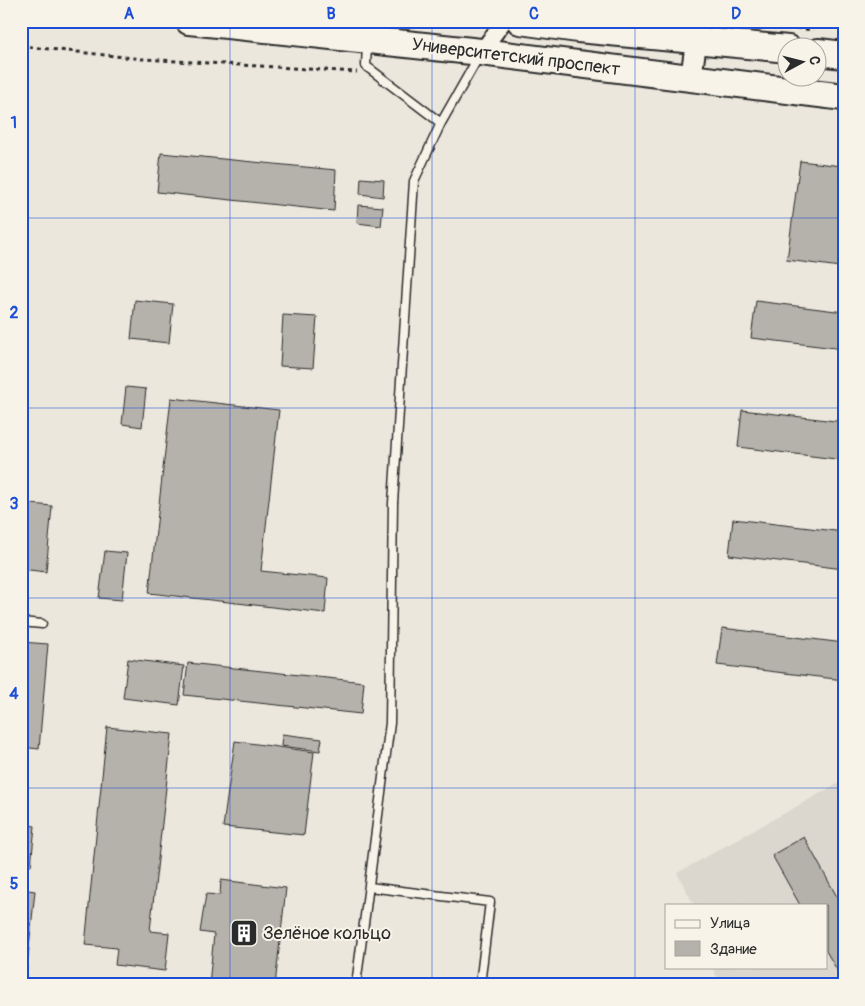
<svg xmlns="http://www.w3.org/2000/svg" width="865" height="1006" font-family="Pangolin,sans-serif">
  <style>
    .built { fill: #dbd7ce }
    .building { fill: #b5b2ab; stroke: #2b2b2b }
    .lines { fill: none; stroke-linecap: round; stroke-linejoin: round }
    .lane-casing { stroke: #2b2b2b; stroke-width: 11 }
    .street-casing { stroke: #2b2b2b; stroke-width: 19 }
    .secondary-casing { stroke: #2b2b2b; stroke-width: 24 }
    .highway-casing { stroke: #2b2b2b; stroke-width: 30 }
    .path { stroke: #2b2b2b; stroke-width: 3; stroke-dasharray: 4 4; stroke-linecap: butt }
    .lane { stroke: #f7f3e8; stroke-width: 8 }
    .street { stroke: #f7f3e8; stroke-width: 15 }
    .secondary { stroke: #f7f3e8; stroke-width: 20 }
    .highway { stroke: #f7f3e8; stroke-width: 26 }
    .grid { fill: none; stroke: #1d4ed8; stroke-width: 1; stroke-opacity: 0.55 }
    .labels { text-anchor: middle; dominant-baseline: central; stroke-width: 4; stroke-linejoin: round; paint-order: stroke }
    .street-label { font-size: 18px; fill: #2b2b2b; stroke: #f7f3e8 }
    .poi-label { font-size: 18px; fill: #2b2b2b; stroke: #f7f3e8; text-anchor: start }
    .neatline { fill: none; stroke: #1d4ed8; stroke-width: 2 }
    .grid-label { font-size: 16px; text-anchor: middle; font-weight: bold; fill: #1d4ed8 }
  </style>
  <rect width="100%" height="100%" fill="#ebe7dd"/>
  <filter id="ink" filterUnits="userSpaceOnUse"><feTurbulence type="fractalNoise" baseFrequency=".02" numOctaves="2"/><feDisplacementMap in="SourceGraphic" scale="10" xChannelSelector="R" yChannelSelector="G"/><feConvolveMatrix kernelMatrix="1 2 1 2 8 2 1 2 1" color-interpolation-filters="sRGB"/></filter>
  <g filter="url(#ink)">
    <path class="built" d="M 844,780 L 844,985 L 721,985 L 712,967 L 826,967 L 826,905 L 694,905 L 677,873 Z"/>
    <path class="building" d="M 161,153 L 336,170 L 334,211 L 157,192 Z
      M 800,161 L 842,166 L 840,181 L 844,182 L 844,235 L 840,267 L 787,260 Z
      M 361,178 L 384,180 L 383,197 L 360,194 Z
      M 358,205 L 383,207 L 381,226 L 357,223 Z
      M 135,300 L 173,304 L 169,343 L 131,339 Z
      M 756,301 L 844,312 L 844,349 L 751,338 Z
      M 283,315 L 317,317 L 313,368 L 280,366 Z
      M 126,387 L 146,389 L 142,427 L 122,424 Z
      M 171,398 L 279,410 L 261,571 L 328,578 L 325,613 L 149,593 Z
      M 742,410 L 844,422 L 844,460 L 738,447 Z
      M 21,503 L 52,506 L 46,572 L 21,569 Z
      M 733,519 L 844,532 L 844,569 L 729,555 Z
      M 105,551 L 127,553 L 122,600 L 99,598 Z
      M 722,628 L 844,643 L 844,680 L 717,665 Z
      M 21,642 L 48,644 L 39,749 L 21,747 Z
      M 128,659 L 184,666 L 179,705 L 123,698 Z
      M 188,663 L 364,682 L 361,714 L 184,695 Z
      M 107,727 L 172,734 L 150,931 L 169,933 L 165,971 L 115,965 L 117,948 L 85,945 Z
      M 282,734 L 322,739 L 320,751 L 281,746 Z
      M 235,741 L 314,752 L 304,835 L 223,827 Z
      M 21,824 L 35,826 L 31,866 L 21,865 Z
      M 804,837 L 841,904 L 844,903 L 844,982 L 826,951 L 826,905 L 800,905 L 772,855 Z
      M 221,880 L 286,888 L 275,985 L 209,985 L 214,934 L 200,932 L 206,894 L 220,895 Z
      M 21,889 L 35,891 L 25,985 L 21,985 Z"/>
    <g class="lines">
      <g class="lane-casing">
        <path id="lane" d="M 367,45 L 366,66 L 441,123
          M 21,622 L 42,624
          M 369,887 L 490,902 L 480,985
          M 356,985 L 390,723 L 393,503 L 414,181 L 441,123 L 479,56"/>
      </g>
      <g class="street-casing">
        <path id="street" d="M 481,52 L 504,21"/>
      </g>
      <g class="secondary-casing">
        <path id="secondary" d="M 691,78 L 699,21"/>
      </g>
      <g class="highway-casing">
        <path id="highway" d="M 189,21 L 481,52 L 844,97
          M 520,21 L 578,29 L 788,49
          M 818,52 L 844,55"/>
      </g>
      <path class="path" d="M 797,28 L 813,30
        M 21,46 L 143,59 L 357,72"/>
      <use href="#lane" class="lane"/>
      <use href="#street" class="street"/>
      <use href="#secondary" class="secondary"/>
      <use href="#highway" class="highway"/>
    </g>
  </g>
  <path class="grid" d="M 230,21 L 230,985M 432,21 L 432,985M 635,21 L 635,985M 21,218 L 844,218M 21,408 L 844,408M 21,598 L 844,598M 21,788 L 844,788"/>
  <defs>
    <g id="building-square" transform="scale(1.4375)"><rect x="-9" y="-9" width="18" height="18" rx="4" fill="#2b2b2b" stroke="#f7f3e8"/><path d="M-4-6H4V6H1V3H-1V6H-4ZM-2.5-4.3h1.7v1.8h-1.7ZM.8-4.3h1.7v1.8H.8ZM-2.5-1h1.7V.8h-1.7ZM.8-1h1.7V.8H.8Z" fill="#fff"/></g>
  </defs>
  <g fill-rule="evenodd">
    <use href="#building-square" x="244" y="933"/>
  </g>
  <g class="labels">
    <g class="street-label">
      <text transform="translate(516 57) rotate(7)">Университетский проспект</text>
    </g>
    <g class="poi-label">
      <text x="263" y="933">Зелёное кольцо</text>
    </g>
  </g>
  <rect width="865" height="1006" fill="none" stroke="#f7f3e8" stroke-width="55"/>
  <rect x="665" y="904" width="162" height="65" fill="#f7f3e8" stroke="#a5a39c"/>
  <rect x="675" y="920" width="25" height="8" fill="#f7f3e8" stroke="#a5a39c"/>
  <text x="710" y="928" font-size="15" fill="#2b2b2b">Улица</text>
  <rect x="675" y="941" width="25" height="15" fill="#b5b2ab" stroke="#a5a39c"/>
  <text x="710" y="954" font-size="15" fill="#2b2b2b">Здание</text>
  <g transform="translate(802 62) rotate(83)"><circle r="24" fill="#f7f3e8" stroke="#a5a39c"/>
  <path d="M0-4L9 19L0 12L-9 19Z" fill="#2b2b2b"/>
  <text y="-8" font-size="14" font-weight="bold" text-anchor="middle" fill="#2b2b2b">С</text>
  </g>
  <rect x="28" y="28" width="810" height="950" class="neatline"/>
  <g class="grid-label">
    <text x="129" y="19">A</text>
    <text x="331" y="19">B</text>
    <text x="534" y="19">C</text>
    <text x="736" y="19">D</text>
    <text x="14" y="128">1</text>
    <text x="14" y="318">2</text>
    <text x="14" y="509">3</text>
    <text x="14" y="699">4</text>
    <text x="14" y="889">5</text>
  </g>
</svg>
